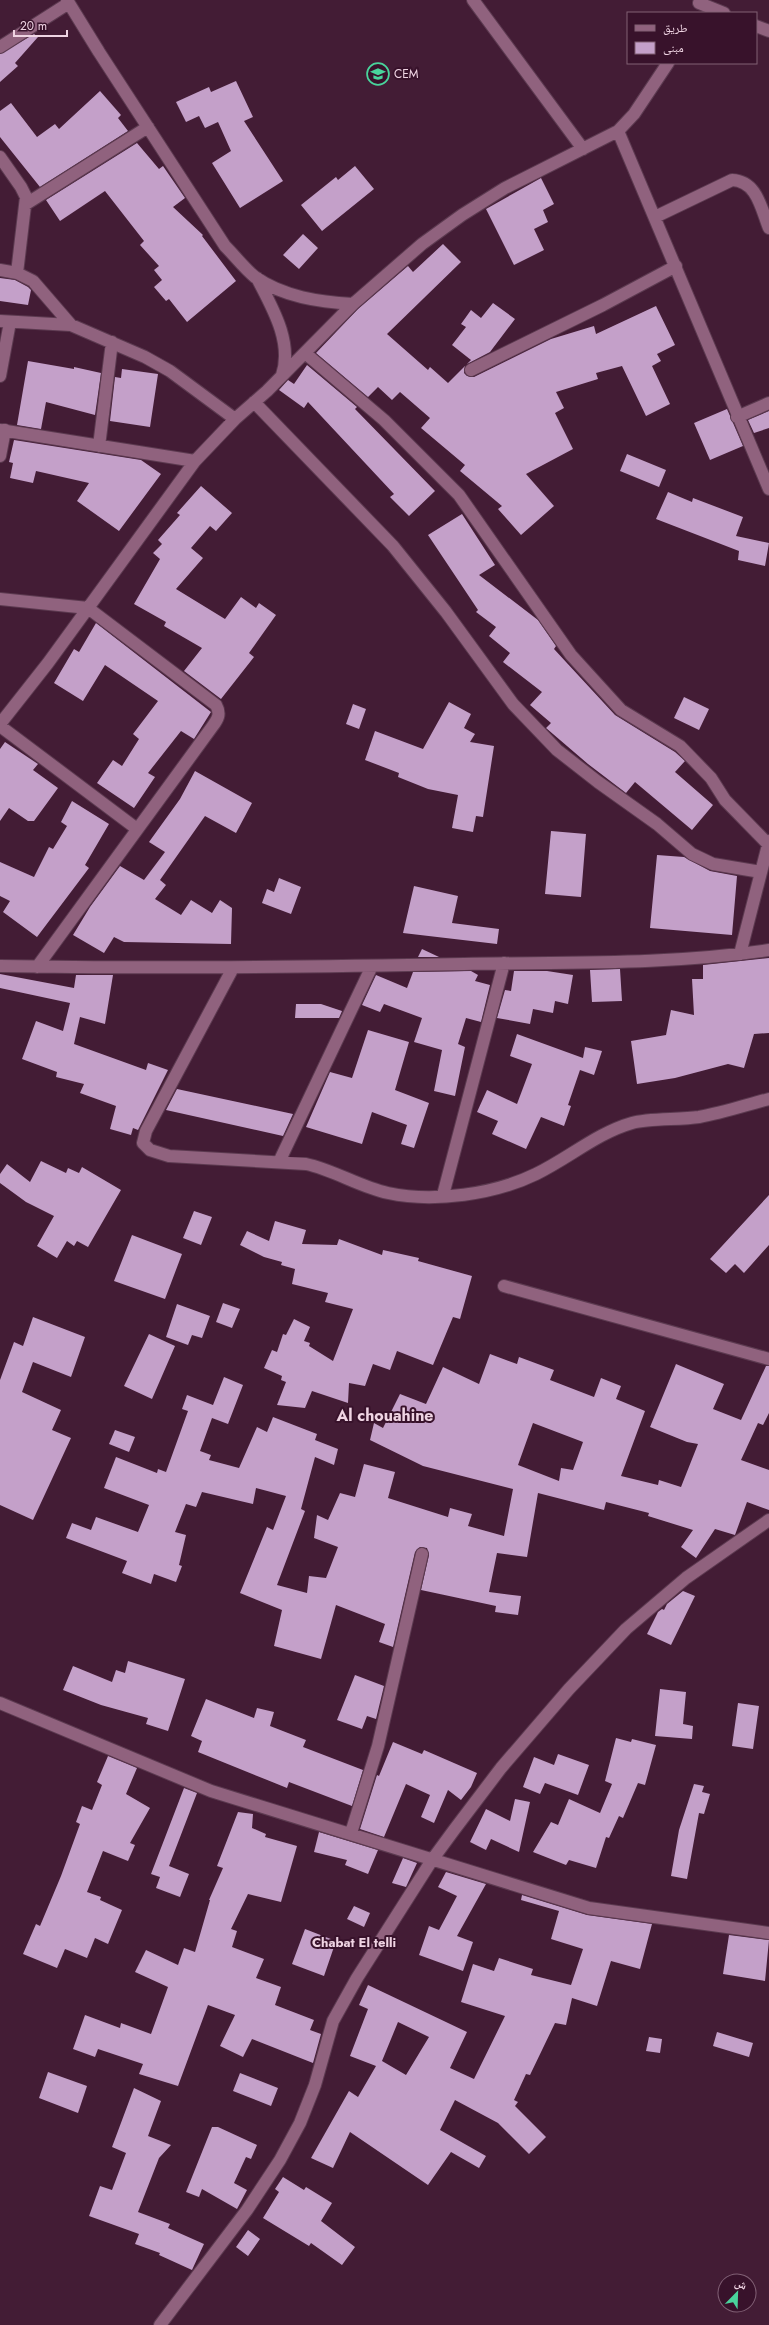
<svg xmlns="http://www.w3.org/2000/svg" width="769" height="2325" font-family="Jost,'Noto Naskh Arabic',sans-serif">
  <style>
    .building { fill: #c4a0c9; fill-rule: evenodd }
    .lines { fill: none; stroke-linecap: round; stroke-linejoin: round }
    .minor-casing { stroke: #5c3a50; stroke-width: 14 }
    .minor { stroke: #90627e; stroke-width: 12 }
    .labels { text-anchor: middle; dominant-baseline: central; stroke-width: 4; stroke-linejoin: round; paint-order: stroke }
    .poi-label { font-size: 12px; fill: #efd4e3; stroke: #38122b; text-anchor: start }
    .neighbourhood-label { font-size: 13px; font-weight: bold; fill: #efd4e3; stroke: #38122b }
    .district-label { font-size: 16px; font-weight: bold; fill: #efd4e3; stroke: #38122b }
  </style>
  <rect width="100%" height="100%" fill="#431c35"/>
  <path class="building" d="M 34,34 L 38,37 L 15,63 L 18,66 L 0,82 L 0,54 Z
    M 236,81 L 253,117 L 244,121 L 283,181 L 240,208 L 212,163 L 231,151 L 218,122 L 205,128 L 199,116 L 186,122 L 176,102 L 209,87 L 211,92 Z
    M 100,91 L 121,115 L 118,118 L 128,131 L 40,187 L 0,137 L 0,111 L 11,103 L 37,137 L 55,124 L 59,129 Z
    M 137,143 L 159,169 L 163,166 L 185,198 L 173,207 L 203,235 L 202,236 L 236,281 L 187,322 L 169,299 L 166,301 L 154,287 L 162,280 L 154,270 L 159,266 L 140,245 L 144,241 L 105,191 L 60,221 L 46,200 Z
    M 355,166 L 374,189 L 322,231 L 301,205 L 336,177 L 338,180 Z
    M 541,178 L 554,204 L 543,210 L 548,222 L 534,229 L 544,250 L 514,265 L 486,209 Z
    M 303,234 L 318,248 L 299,269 L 283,255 Z
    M 443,244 L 461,262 L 387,334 L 428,370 L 430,367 L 448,383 L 465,366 L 464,373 L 467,376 L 474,377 L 551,339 L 594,326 L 596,334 L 656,306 L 675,345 L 657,354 L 661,361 L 652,366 L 670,404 L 646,416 L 622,366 L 596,373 L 598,379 L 556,392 L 564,408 L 555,413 L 573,449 L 526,474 L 554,506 L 521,535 L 498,509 L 502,506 L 460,471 L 465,465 L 421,428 L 430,418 L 400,392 L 392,400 L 378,387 L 368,397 L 316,353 L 358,309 L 408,266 L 413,272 Z
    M 0,278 L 15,280 L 28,287 L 31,290 L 28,305 L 0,301 Z
    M 493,303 L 515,319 L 490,352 L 467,364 L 471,360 L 452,345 L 466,327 L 461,324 L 471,310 L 481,318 Z
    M 28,361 L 74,369 L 74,367 L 101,373 L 95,415 L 46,402 L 41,429 L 17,425 Z
    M 307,365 L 357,407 L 355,409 L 435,491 L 409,516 L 390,497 L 394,494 L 308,402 L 304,408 L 279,390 L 288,380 L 294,384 Z
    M 122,369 L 158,374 L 150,427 L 110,421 L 115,377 L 121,378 Z
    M 727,409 L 743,446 L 710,460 L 694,423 Z
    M 769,411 L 769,428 L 754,433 L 748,420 Z
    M 14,440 L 141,460 L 161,474 L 119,531 L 77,501 L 89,483 L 36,471 L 33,483 L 10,478 L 13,463 L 9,462 Z
    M 627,454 L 666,470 L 659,487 L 620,471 Z
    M 201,486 L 232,513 L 216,531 L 210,526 L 191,548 L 203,558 L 176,589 L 225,619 L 241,597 L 256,608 L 259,603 L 276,615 L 249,653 L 254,657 L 221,699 L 184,671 L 202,648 L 164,626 L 166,622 L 134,604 L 160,559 L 153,553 L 162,544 L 158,540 L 180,515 L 177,513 Z
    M 668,492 L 692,502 L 693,498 L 743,517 L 736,536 L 769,543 L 765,566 L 738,560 L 739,551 L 656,519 Z
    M 462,514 L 495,565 L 479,575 L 538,620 L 556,646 L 554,649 L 615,715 L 675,752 L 685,761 L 675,772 L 713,805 L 692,830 L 635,782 L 626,793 L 588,764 L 546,728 L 551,723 L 530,705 L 542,692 L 503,662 L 510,653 L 489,636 L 496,627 L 476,612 L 478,610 L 428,535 Z
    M 96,623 L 211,712 L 194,739 L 181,731 L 148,773 L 155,777 L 134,808 L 97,783 L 113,760 L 122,766 L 139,739 L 133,734 L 158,701 L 105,665 L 83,701 L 54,683 L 74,649 L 79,652 Z
    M 684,697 L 709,709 L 699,730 L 674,718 Z
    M 449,702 L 471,714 L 464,728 L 475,734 L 470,742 L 494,746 L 483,817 L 476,816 L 473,832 L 452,828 L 458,795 L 428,789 L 398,777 L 399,773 L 365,760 L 375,731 L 423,749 Z
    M 353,704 L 366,709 L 359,729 L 346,724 Z
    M 5,742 L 38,764 L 33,770 L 58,788 L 34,821 L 28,821 L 9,808 L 0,821 L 0,749 Z
    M 195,771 L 252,803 L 236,833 L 205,816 L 160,880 L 166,885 L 155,899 L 181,915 L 191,900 L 212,913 L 220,900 L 232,908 L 231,944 L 124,942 L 114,937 L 104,953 L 73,935 L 90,907 L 120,866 L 144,880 L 165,852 L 149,842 L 180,799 Z
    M 72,801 L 109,824 L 85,865 L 89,868 L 37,937 L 3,912 L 10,901 L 0,896 L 0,862 L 34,877 L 49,847 L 53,849 L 67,826 L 61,822 Z
    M 551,831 L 586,834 L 581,897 L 545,894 Z
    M 657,855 L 684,857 L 710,871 L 737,876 L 732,935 L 650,928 Z
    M 279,878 L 301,887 L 291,914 L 262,903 L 267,889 L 274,892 Z
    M 414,886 L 458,896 L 452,923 L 499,929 L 497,944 L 403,933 Z
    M 422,949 L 439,957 L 418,957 Z
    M 769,958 L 769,1033 L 754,1034 L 744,1068 L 728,1064 L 675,1078 L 637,1084 L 631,1041 L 666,1035 L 671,1010 L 694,1015 L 692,979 L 703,979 L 703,965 Z
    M 620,969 L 622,1001 L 592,1002 L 590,970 Z
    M 471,971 L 478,975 L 475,981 L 490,985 L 481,1022 L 466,1018 L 458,1044 L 465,1047 L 455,1096 L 434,1091 L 442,1050 L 414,1042 L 422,1018 L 384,1004 L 380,1012 L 362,1005 L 376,975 L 407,988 L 413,972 Z
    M 514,971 L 547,971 L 573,975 L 568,1004 L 555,1001 L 553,1013 L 533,1009 L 530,1024 L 497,1018 L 505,990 L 511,991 Z
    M 0,974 L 74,988 L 76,975 L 113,975 L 105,1024 L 80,1017 L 74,1044 L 146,1070 L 148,1063 L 168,1070 L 138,1130 L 133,1128 L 131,1135 L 110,1129 L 116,1106 L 80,1093 L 84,1084 L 56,1077 L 57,1072 L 22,1059 L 36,1021 L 63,1031 L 70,1003 L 0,988 Z
    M 296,1004 L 321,1004 L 342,1011 L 339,1018 L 295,1018 Z
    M 368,1030 L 409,1042 L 395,1090 L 429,1103 L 414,1148 L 401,1144 L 407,1125 L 372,1112 L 362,1144 L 306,1127 L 330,1072 L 352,1078 Z
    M 517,1034 L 583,1058 L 585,1047 L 602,1051 L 594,1075 L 580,1070 L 568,1105 L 571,1106 L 564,1126 L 541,1117 L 526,1149 L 492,1134 L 498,1121 L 477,1112 L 487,1090 L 517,1104 L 532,1064 L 510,1056 Z
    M 177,1089 L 293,1114 L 283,1136 L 166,1110 Z
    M 41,1161 L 66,1173 L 68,1168 L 79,1173 L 82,1167 L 121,1190 L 88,1247 L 77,1241 L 74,1246 L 67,1241 L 57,1258 L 37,1246 L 54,1216 L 26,1202 L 0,1183 L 0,1174 L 7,1164 L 30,1182 Z
    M 769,1195 L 769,1245 L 744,1273 L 735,1264 L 726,1273 L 710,1259 Z
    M 194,1211 L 212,1217 L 201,1245 L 183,1238 Z
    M 275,1221 L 306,1230 L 302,1244 L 337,1245 L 339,1239 L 382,1255 L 383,1250 L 419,1258 L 418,1261 L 472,1276 L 460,1319 L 453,1317 L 433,1365 L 397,1351 L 390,1370 L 373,1364 L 365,1386 L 349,1383 L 348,1403 L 312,1391 L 305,1408 L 277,1405 L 286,1382 L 281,1380 L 282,1376 L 264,1368 L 272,1350 L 277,1352 L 283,1334 L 286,1335 L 294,1319 L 310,1327 L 304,1341 L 310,1343 L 309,1346 L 333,1361 L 353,1309 L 325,1302 L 328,1293 L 292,1284 L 295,1269 L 281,1265 L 282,1262 L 264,1257 L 240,1245 L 247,1231 L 269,1241 Z
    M 132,1235 L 182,1254 L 165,1299 L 114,1281 Z
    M 223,1303 L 240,1309 L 232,1328 L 216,1322 Z
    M 177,1304 L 210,1316 L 202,1338 L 192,1335 L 188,1345 L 166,1337 Z
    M 33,1317 L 85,1337 L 71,1377 L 33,1362 L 22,1392 L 61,1410 L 52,1430 L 71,1438 L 33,1520 L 0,1505 L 0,1380 L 14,1342 L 23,1346 Z
    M 149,1334 L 175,1346 L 152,1399 L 124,1386 Z
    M 490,1354 L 517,1364 L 519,1357 L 554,1370 L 550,1380 L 594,1397 L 601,1378 L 621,1386 L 616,1399 L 645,1411 L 621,1476 L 658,1485 L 659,1480 L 681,1487 L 698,1444 L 687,1442 L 650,1427 L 676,1364 L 724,1384 L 713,1409 L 741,1420 L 766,1366 L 769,1366 L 769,1413 L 763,1425 L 758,1423 L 741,1460 L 769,1470 L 769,1510 L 747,1502 L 735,1535 L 715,1529 L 696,1558 L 681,1547 L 693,1530 L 648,1516 L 649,1513 L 606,1502 L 604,1510 L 538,1493 L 527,1557 L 497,1553 L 489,1592 L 521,1596 L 518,1615 L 495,1612 L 496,1606 L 421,1590 L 429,1555 L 427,1548 L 420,1547 L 415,1552 L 393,1647 L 379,1642 L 385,1624 L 336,1605 L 321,1659 L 274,1646 L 282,1610 L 240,1593 L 267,1527 L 273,1530 L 286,1496 L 256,1488 L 253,1504 L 202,1492 L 196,1507 L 186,1504 L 175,1532 L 186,1535 L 179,1565 L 182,1566 L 176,1582 L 154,1574 L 151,1584 L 122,1573 L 127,1561 L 66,1538 L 72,1523 L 91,1530 L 96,1517 L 138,1532 L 149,1505 L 104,1488 L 116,1457 L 157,1473 L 158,1469 L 166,1472 L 188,1411 L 182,1409 L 187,1395 L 213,1405 L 224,1377 L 243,1385 L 228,1424 L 212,1418 L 200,1451 L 211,1455 L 209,1460 L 239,1468 L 257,1427 L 267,1432 L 273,1417 L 317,1434 L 315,1440 L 338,1449 L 334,1465 L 315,1457 L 301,1509 L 305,1511 L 277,1585 L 307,1593 L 309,1576 L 326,1578 L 338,1547 L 314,1538 L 317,1515 L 328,1520 L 340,1493 L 355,1497 L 364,1464 L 395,1472 L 388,1498 L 448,1517 L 450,1508 L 472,1514 L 468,1526 L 504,1536 L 513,1489 L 423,1466 L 370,1440 L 374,1423 L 383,1428 L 400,1394 L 426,1404 L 443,1367 L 479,1384 ZM 533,1423 L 583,1442 L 573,1470 L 561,1468 L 559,1481 L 518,1465 Z
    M 115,1430 L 135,1437 L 129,1452 L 109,1444 Z
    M 683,1591 L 695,1596 L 671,1645 L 647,1634 L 658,1612 L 662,1609 L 664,1610 L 667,1604 Z
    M 128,1661 L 185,1679 L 168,1731 L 146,1724 L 148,1718 L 101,1705 L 63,1690 L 73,1666 L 112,1682 L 116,1670 L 125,1673 Z
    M 355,1675 L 384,1686 L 376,1719 L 367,1716 L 362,1729 L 337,1720 Z
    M 660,1689 L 686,1692 L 683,1724 L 693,1726 L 692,1739 L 655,1736 Z
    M 206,1699 L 254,1718 L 257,1708 L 274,1712 L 270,1726 L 306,1740 L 303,1747 L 363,1770 L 352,1806 L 289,1782 L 287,1788 L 198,1752 L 202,1741 L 191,1736 Z
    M 738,1703 L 759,1706 L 753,1749 L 732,1746 Z
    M 616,1738 L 631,1742 L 632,1739 L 656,1745 L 645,1785 L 638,1783 L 623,1818 L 619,1816 L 609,1838 L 606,1837 L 596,1868 L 569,1860 L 566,1865 L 533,1852 L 551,1822 L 558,1825 L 569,1799 L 600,1813 L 612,1784 L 605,1781 Z
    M 393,1742 L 422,1754 L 424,1750 L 477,1773 L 471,1787 L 461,1800 L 448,1790 L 434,1823 L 421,1817 L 430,1795 L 406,1784 L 384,1837 L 360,1829 L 377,1775 L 379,1776 Z
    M 558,1754 L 589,1765 L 578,1795 L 545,1783 L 540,1794 L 523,1787 L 534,1757 L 554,1765 Z
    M 108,1756 L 137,1768 L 126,1794 L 150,1808 L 130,1843 L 135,1845 L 128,1861 L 103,1851 L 87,1892 L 101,1897 L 100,1900 L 122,1910 L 108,1944 L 95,1938 L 87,1958 L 65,1949 L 57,1968 L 23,1954 L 36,1924 L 40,1926 L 61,1876 L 80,1824 L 76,1822 L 82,1806 L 92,1810 L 102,1785 L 97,1782 Z
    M 694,1784 L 704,1786 L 702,1792 L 710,1794 L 704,1814 L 699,1813 L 687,1879 L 671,1876 L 679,1830 Z
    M 184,1788 L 197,1793 L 169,1866 L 189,1874 L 180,1897 L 156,1888 L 160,1877 L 151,1874 Z
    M 515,1799 L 530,1802 L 519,1852 L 491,1839 L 486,1850 L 470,1842 L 486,1809 L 510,1821 Z
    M 238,1812 L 253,1814 L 252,1828 L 266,1834 L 265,1837 L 297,1846 L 281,1902 L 248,1894 L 231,1929 L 237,1931 L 232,1947 L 264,1959 L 256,1978 L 281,1987 L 275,2005 L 314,2020 L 310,2030 L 321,2034 L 313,2063 L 252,2039 L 243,2057 L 220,2046 L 235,2015 L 208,2005 L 178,2086 L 139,2074 L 143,2064 L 98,2049 L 95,2057 L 73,2049 L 85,2015 L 120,2028 L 121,2023 L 151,2034 L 168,1987 L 135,1972 L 146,1950 L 178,1965 L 184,1948 L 195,1952 L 210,1900 L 209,1900 L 223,1868 L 217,1866 Z
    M 319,1832 L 378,1850 L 368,1874 L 345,1865 L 347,1860 L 314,1852 Z
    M 403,1858 L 417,1863 L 406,1887 L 392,1883 Z
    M 446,1872 L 486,1884 L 457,1936 L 473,1942 L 463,1971 L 419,1955 L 429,1926 L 439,1930 L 457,1896 L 438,1887 Z
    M 522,1895 L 587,1915 L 652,1924 L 640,1969 L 611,1961 L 597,2006 L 572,1998 L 566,2025 L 555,2023 L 530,2075 L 526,2074 L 514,2100 L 518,2102 L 515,2106 L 546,2137 L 529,2154 L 498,2123 L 455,2100 L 440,2130 L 486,2156 L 479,2168 L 451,2152 L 428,2185 L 350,2132 L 333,2168 L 311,2158 L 349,2091 L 358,2097 L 376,2066 L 350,2056 L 368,2009 L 359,2005 L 368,1985 L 467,2032 L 450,2068 L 474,2079 L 505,2016 L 461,2002 L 473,1964 L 494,1971 L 499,1958 L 533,1969 L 531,1975 L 571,1985 L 583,1949 L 551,1939 L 559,1911 L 521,1900 ZM 398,2022 L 429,2037 L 406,2075 L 382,2061 Z
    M 354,1906 L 370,1913 L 364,1927 L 347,1919 Z
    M 305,1929 L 336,1941 L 324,1976 L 292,1964 Z
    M 729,1935 L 769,1940 L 765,1981 L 723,1974 Z
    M 717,2032 L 753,2043 L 749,2057 L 713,2046 Z
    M 649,2037 L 662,2039 L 660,2053 L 646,2051 Z
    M 48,2072 L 87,2086 L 78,2113 L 39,2098 Z
    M 240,2073 L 278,2088 L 271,2106 L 233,2091 Z
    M 134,2088 L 161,2101 L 148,2136 L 171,2145 L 159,2158 L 138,2212 L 170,2224 L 168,2228 L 204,2244 L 192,2270 L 159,2255 L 160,2253 L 135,2244 L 139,2234 L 89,2216 L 100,2186 L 112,2190 L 126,2153 L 112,2147 Z
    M 212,2127 L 218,2127 L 257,2145 L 251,2159 L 246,2157 L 234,2183 L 247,2190 L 237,2209 L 202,2189 L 199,2197 L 186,2192 Z
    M 283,2177 L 304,2190 L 306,2187 L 332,2203 L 321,2221 L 355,2247 L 342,2265 L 311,2243 L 309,2246 L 263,2218 L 279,2192 L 275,2189 Z
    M 248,2230 L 260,2239 L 248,2256 L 236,2247 Z"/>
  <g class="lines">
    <g class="minor-casing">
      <path id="minor" d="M 67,0 L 99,52 L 225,246 C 235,256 244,268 255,277 C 283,297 320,302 353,304
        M 473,0 L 583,149
        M 699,3 L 724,13
        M 756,26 L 769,31
        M 0,47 L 69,3
        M 618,131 L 769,489
        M 0,157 L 21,187 L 26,197 L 17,273
        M 26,204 L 148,127
        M 655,217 L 732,180 C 757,181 761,208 769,228
        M 0,270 L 17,273 L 33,281 L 71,325 L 145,357 L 170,371 L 235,419
        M 257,278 C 272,307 293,342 282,375
        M 0,321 L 71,325
        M 305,353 L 384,420 L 459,495 L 571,655 L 621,710 L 680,746 L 711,778 L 725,800 L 768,844
        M 471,370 L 603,305 L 676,266
        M 0,376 L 10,322
        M 254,402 L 393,546 L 446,612 L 513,704 L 557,750 L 598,782 L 657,824 L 692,854 L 713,864 L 761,872
        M 737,417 L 769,403
        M 0,430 L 195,461
        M 99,446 L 112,342
        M 0,456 L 5,430
        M 0,599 L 88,608 L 216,705 C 221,714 218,719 212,727 L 37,967
        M 0,724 L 48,663 L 195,461 L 235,419 L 267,391 L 353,304 L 422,244 L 462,215 L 505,188 L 618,131 L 634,114 L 668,63
        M 0,726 L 137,829
        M 740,954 L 769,841
        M 0,966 C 155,969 309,967 464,964 C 565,962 669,965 769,950
        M 233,968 L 146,1131 L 143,1143 L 150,1150 L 169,1156 L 306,1164 C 334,1170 360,1187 388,1193 C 434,1203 495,1194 536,1174 C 569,1158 597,1133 632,1123 C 649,1118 679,1120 699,1117 C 722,1113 746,1105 769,1099
        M 279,1162 L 372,966
        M 443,1195 L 504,963
        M 504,1286 L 769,1359
        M 0,1703 L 211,1791 L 589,1908 L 769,1933
        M 351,1833 L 378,1746 L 422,1554
        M 160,2325 L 247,2210 L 280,2160 L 300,2123 L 315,2085 L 333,2021 L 357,1978 L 432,1860 L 454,1830 L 501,1768 L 569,1689 L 626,1629 L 686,1578 L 769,1520"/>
    </g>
    <use href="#minor" class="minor"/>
  </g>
  <defs>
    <g id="school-ring" transform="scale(1.15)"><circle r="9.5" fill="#38122b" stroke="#49d49c" stroke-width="1.5"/><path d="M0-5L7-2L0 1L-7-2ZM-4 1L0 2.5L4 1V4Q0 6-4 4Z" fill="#49d49c"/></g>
  </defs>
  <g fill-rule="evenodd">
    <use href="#school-ring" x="378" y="74"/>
  </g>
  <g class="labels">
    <g class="poi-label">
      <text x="394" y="74">CEM</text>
    </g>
    <g class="neighbourhood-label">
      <text x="354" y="1942">Chabat El telli</text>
    </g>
    <g class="district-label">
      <text x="385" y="1415">Al chouahine</text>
    </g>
  </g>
  <rect x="627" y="12" width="130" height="52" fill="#38122b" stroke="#816075"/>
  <rect x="635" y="25" width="20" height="6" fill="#90627e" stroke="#816075"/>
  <text x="663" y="32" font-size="12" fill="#efd4e3">طريق</text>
  <rect x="635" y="42" width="20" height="12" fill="#c4a0c9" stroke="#816075"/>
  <text x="663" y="52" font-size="12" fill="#efd4e3">مبنى</text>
  <g transform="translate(737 2293) rotate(23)"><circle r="19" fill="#38122b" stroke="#816075"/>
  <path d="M0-3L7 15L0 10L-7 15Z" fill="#49d49c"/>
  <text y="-6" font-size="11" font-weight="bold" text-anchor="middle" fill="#efd4e3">ش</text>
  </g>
  <path d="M14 30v6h53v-6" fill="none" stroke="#efd4e3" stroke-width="2"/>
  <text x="20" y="30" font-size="12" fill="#efd4e3" stroke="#38122b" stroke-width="3" paint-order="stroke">20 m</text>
</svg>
